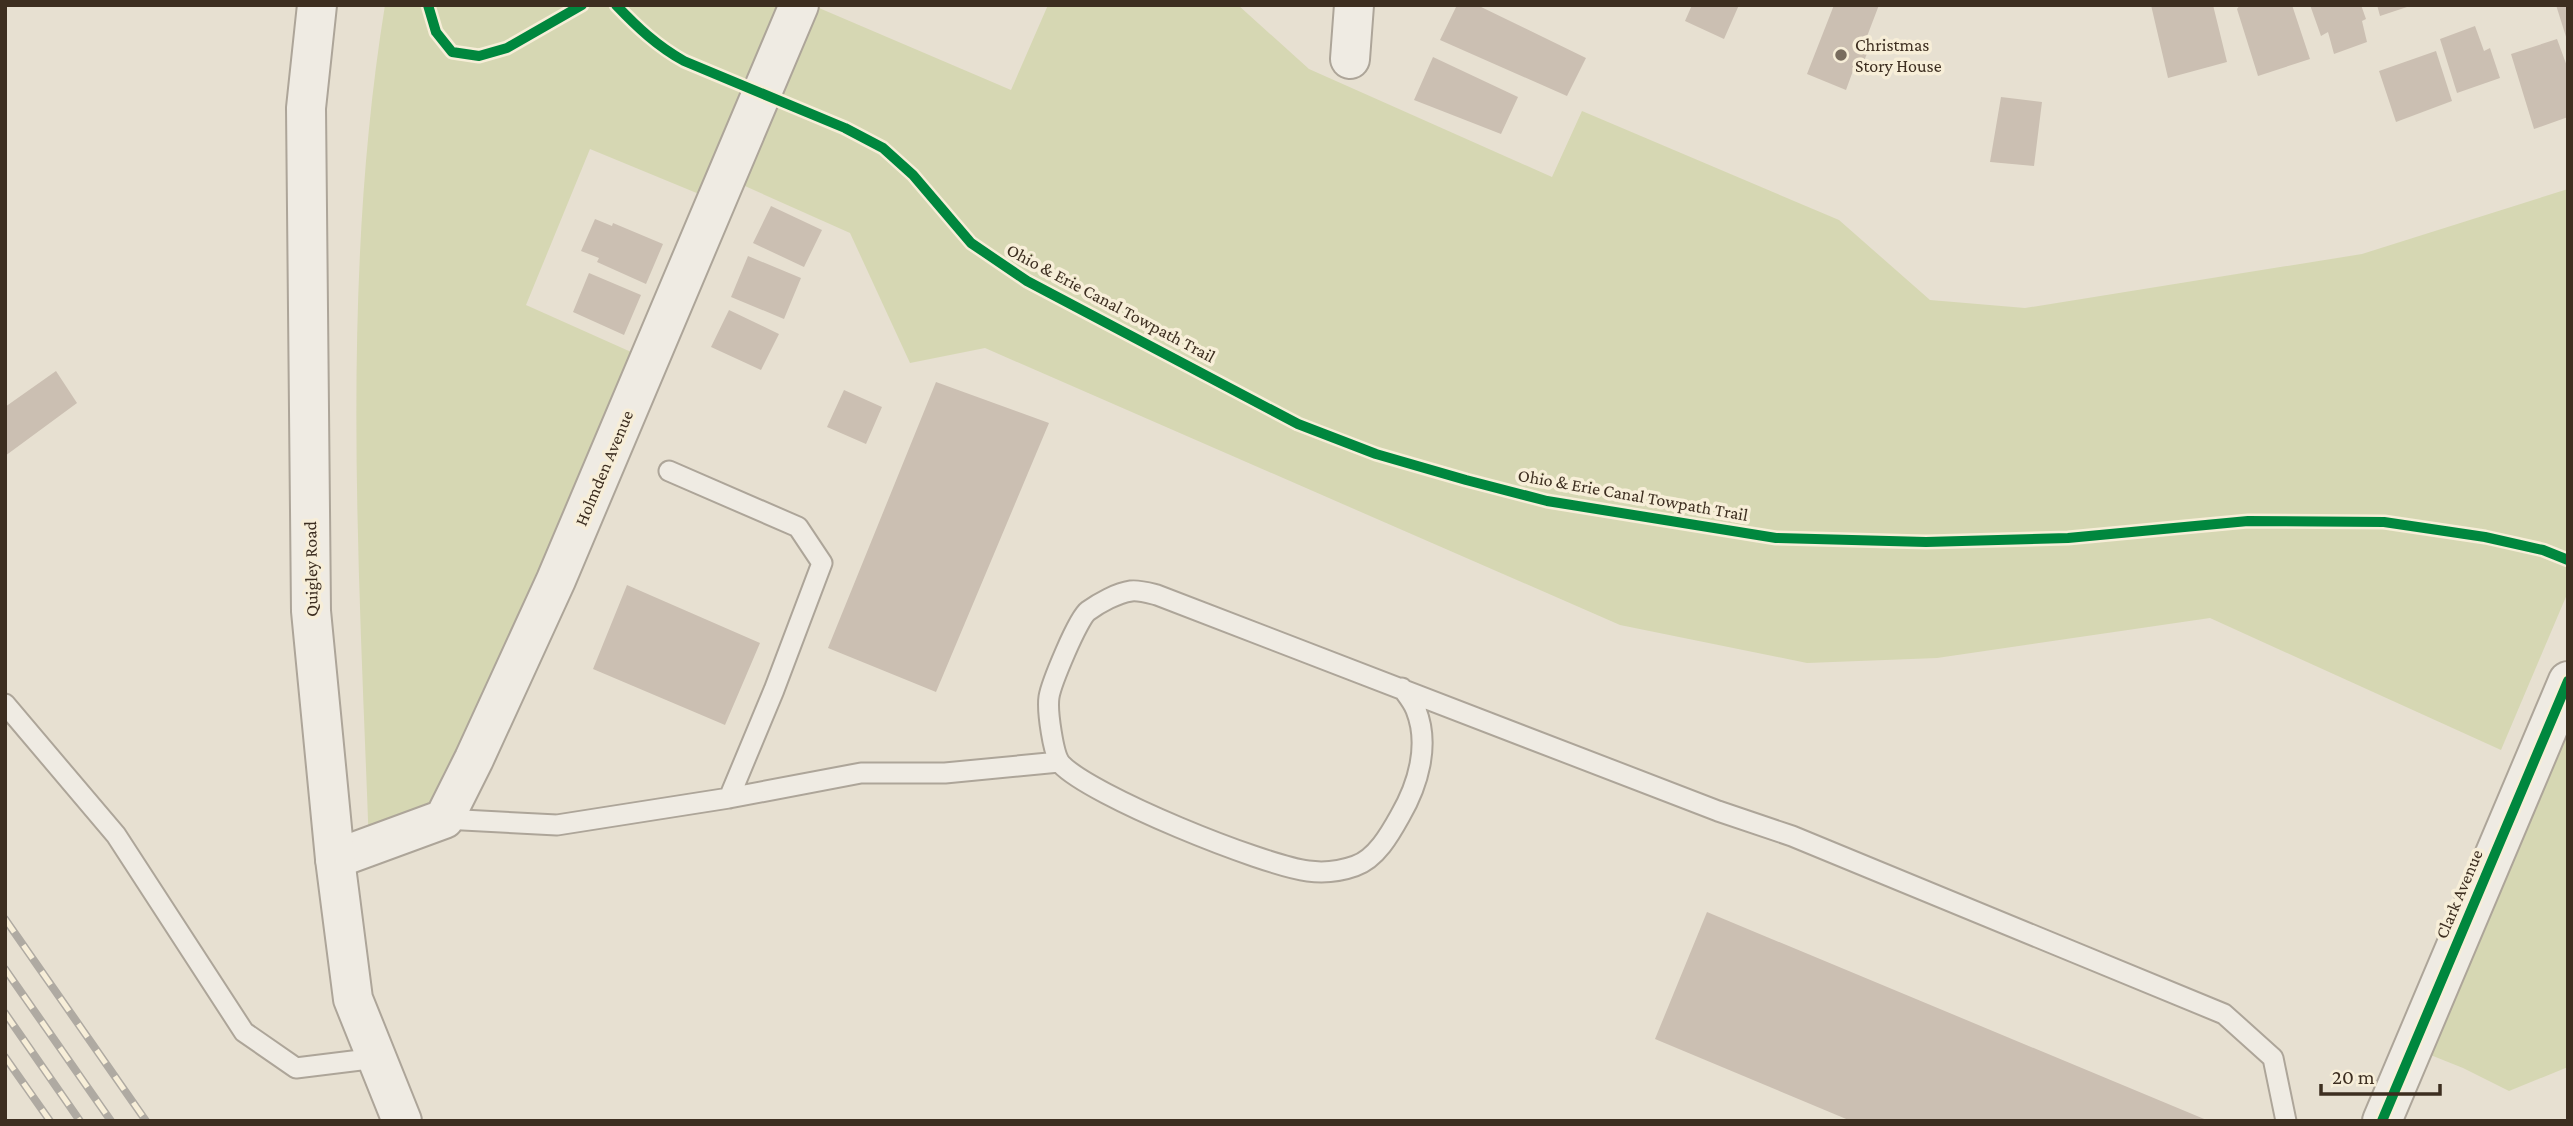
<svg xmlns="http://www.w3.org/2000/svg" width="2573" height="1126" font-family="'Crimson Pro',serif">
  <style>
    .green { fill: #d6d7b3 }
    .building { fill: #cbbfb2 }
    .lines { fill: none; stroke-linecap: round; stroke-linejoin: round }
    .service-casing { stroke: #ada599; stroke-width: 23 }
    .minor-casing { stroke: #ada599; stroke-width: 42 }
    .tertiary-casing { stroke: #ada599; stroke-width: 42 }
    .service { stroke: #efebe3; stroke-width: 19 }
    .minor { stroke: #efebe3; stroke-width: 38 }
    .tertiary { stroke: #efebe3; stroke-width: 38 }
    .rail-casing { stroke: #afaaa2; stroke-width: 8 }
    .rail { stroke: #f7eed8; stroke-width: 5; stroke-dasharray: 16; stroke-linecap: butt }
    .cycleway-casing { stroke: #f7eed8; stroke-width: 15 }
    .cycleway { stroke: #00873e; stroke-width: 10 }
    .poi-dot { fill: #786c5e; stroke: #f7eed8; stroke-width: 2.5 }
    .labels { text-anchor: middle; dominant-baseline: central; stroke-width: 7; stroke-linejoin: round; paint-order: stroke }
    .poi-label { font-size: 18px; fill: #3d2e20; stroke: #f7eed8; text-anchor: start }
    .street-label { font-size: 18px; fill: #3d2e20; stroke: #f7eed8 }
  </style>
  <rect width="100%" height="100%" fill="#e7e0d1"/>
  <path class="green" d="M 385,5 L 812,5 L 1011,90 L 1048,5 L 1238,5 L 1309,69 L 1552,177 L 1582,111 L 1839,220 L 1930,300 L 2025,308 L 2362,254 L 2568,189 L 2568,592 L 2501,750 L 2210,618 L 1937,658 L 1807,663 L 1620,625 L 985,348 L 910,363 L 850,233 L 727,178 L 716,201 L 590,149 L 526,305 L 649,360 L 444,819 L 369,847 C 359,567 340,283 385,5 Z
    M 2568,681 L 2568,1067 L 2509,1091 L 2463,1068 L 2413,1048 Z"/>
  <path class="building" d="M 1457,5 L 1477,5 L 1586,58 L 1567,96 L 1440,40 Z
    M 1692,5 L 1739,5 L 1724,39 L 1685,21 Z
    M 1834,5 L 1879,5 L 1866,39 L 1872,41 L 1860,71 L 1854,68 L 1846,90 L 1807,74 Z
    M 2151,5 L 2213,5 L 2227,62 L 2168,78 Z
    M 2240,5 L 2292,5 L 2310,59 L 2258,76 L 2237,9 Z
    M 2310,5 L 2361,5 L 2366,19 L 2362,21 L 2367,42 L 2334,54 L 2328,32 L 2321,36 Z
    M 2377,5 L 2410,5 L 2410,6 L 2380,16 Z
    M 2556,5 L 2568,5 L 2568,40 L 2567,40 Z
    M 2475,26 L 2484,51 L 2490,48 L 2500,78 L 2457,93 L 2440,39 Z
    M 2557,39 L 2568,69 L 2568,117 L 2534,129 L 2511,54 Z
    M 2436,51 L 2452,101 L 2396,122 L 2379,71 Z
    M 1433,57 L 1518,97 L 1501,134 L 1414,100 Z
    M 2001,97 L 2042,102 L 2034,166 L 1990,162 Z
    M 771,206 L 822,230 L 804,267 L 753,243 Z
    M 595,219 L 612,226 L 613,223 L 663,244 L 646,284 L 597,262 L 599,258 L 581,251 Z
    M 748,256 L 801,278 L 784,319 L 731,297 Z
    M 589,273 L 641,295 L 624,335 L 573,312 Z
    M 729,310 L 779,334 L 761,370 L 711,347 Z
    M 56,371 L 77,403 L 5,456 L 5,407 Z
    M 936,382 L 1049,423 L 936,692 L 828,648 Z
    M 844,390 L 882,407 L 866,444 L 827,427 Z
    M 627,585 L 760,643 L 725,725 L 593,669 Z
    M 1707,912 L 2209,1121 L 1851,1121 L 1655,1039 Z"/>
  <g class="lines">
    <g class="service-casing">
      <path id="service" d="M 669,471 L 798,527 L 822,563 L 774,690 L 729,798
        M 1402,688 C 1407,695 1413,702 1416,710 C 1430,745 1418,785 1400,816 C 1390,834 1376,859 1355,866 C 1341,871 1323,873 1308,871 C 1262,865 1091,796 1061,764 C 1053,755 1047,710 1049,697 C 1051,684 1078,618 1088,611 C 1099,603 1117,593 1131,591 C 1139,590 1149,593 1157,595 L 1718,811 L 1792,836 L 2224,1014 L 2273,1058 L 2286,1121
        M 5,704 L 116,835 L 244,1032 L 296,1068 L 377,1058
        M 444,819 L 557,825 L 729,798 L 861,773 L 945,773 L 1059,762"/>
    </g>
    <g class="minor-casing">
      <path id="minor" d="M 1350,59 L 1354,5
        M 335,859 L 444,819 L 474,759 L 556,580 L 799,5"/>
    </g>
    <g class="tertiary-casing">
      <path id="tertiary" d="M 317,5 L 306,108 L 311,611 L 335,859 L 353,999 L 402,1121
        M 2382,1121 L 2568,681"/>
    </g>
    <use href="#service" class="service"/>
    <use href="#minor" class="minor"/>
    <use href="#tertiary" class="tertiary"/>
    <g class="rail-casing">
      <path id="rail" d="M 5,919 L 146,1121
        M 5,969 L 111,1121
        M 5,1013 L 80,1121
        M 5,1057 L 50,1121"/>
    </g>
    <use href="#rail" class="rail"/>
    <g class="cycleway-casing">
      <path id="cycleway" d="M 428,5 L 436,32 L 452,52 L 479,56 L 507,48 L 582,5
        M 616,5 C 637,27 657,46 684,61 L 845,128 L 883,148 L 913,175 L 971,243 L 1027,281 L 1298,424 L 1376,454 L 1466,480 L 1547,501 L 1776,538 L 1926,542 L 2068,538 L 2248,521 L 2384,522 L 2485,537 L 2543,550 L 2568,560
        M 2382,1121 L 2568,681"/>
    </g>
    <use href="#cycleway" class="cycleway"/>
  </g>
  <circle class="poi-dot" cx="1841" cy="55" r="7"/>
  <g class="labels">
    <g class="poi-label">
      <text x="1855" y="45">Christmas<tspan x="1855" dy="21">Story House</tspan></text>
    </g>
    <g class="street-label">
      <text transform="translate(1111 303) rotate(28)">Ohio &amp; Erie Canal Towpath Trail</text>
      <text transform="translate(604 468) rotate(-67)">Holmden Avenue</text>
      <text transform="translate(1633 495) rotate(10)">Ohio &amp; Erie Canal Towpath Trail</text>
      <text transform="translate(311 569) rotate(-91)">Quigley Road</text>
      <text transform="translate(2459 894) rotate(-67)">Clark Avenue</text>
    </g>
  </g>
  <rect width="2573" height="1126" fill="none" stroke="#3d2e20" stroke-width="14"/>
  <path d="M2321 1084v10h119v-10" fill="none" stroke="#3d2e20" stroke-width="3.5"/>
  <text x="2332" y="1084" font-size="21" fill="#3d2e20" stroke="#f7eed8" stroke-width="5" paint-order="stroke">20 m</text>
</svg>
